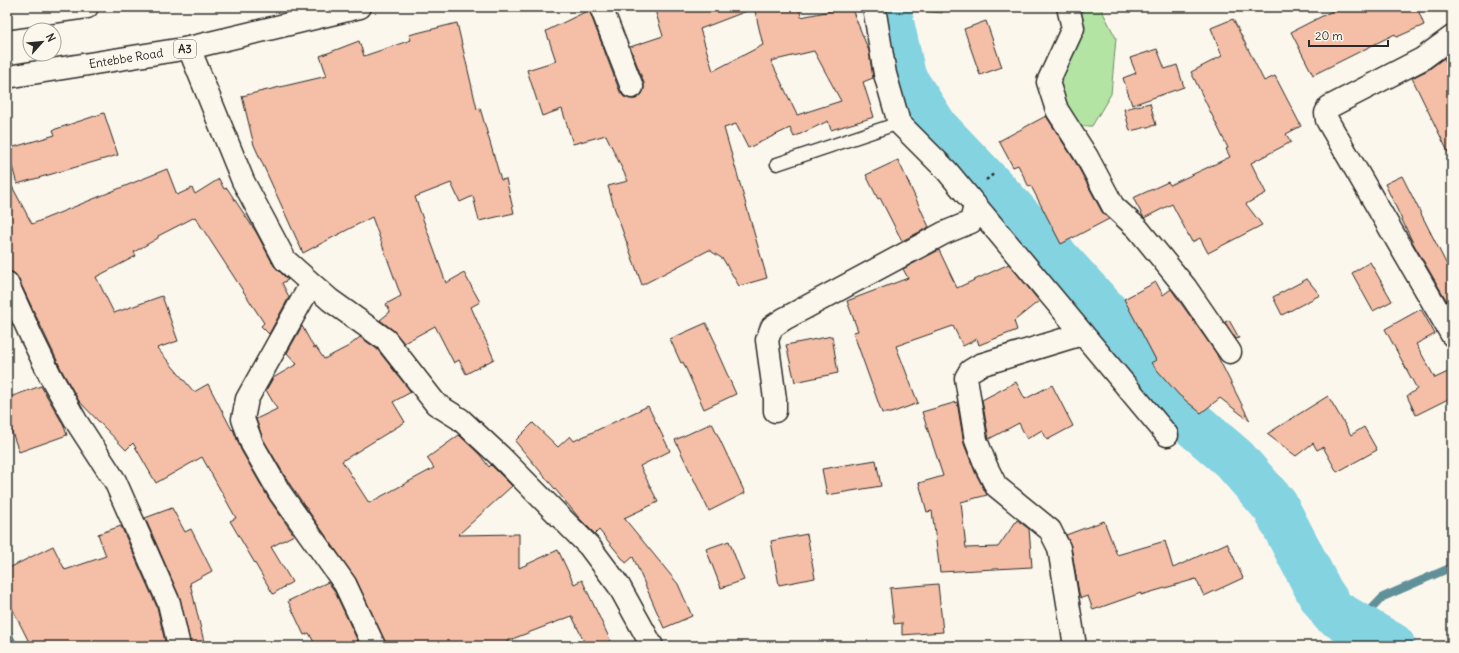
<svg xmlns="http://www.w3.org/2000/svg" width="1459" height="653" font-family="Delius,sans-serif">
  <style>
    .green { fill: #b3e4a4; stroke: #6f8868 }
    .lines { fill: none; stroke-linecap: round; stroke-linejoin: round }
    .stream { stroke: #609098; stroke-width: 8 }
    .river { stroke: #84d3e1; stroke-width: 47 }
    .building { fill: #f4bfa6; stroke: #2b2b2b; fill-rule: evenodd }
    .service-casing { stroke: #2b2b2b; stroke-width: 15 }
    .minor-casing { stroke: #2b2b2b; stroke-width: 25 }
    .primary-casing { stroke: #2b2b2b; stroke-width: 25 }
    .path { stroke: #2b2b2b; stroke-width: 2.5; stroke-dasharray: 3 3; stroke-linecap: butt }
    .service { stroke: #fbf7ec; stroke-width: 12 }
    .minor { stroke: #fbf7ec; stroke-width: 22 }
    .primary { stroke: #fbf7ec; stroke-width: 22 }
    .labels { text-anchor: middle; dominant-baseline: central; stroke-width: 3; stroke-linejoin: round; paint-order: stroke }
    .shield { fill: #fbf7ec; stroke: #696865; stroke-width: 1 }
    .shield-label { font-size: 11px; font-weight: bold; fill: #2b2b2b }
    .street-label { font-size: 12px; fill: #2b2b2b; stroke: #fbf7ec }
  </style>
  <rect width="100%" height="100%" fill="#fbf7ec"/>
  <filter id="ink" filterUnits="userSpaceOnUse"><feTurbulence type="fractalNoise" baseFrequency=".025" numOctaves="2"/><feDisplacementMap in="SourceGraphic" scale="8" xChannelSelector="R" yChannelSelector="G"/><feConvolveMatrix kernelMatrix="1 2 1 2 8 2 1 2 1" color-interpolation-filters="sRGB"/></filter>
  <g filter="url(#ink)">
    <path class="green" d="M 896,7 L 948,7 L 942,13 L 897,9 Z
      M 1072,7 L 1100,7 L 1116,38 L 1111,94 L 1092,126 L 1073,126 L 1057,79 Z"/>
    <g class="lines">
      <path class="stream" d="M 1356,625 L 1383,597 L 1452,567
        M 7,631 L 14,646"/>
      <path class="river" d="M 887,7 L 903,78 L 936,129 L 994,190 L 1105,312 L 1146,378 L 1177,410 L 1234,459 L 1275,506 L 1320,593 L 1333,612 L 1392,646"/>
    </g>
    <path class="building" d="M 654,7 L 751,7 L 752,9 L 700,29 L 713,71 L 763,45 L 754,7 L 799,7 L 801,17 L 851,7 L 869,51 L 873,78 L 863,82 L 874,117 L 831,130 L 828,121 L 794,137 L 790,128 L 748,148 L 736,124 L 724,128 L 767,278 L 739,286 L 723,259 L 709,250 L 642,285 L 614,207 L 608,186 L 628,181 L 606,135 L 573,144 L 562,109 L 542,116 L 527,70 L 556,61 L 546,31 L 589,10 L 620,92 L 624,97 L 630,99 L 636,99 L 642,94 L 644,89 L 644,83 L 630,47 L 663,36 ZM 814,51 L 841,101 L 797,115 L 771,61 Z
      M 1340,7 L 1417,7 L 1424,25 L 1397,37 L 1395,34 L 1313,75 L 1291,32 Z
      M 1233,19 L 1264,81 L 1275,76 L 1301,126 L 1286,134 L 1291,142 L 1251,163 L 1266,193 L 1246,204 L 1262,225 L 1208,253 L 1200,238 L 1192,242 L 1172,204 L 1144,218 L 1133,198 L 1168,182 L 1170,185 L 1230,157 L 1226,149 L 1228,148 L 1191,72 L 1222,56 L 1211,28 Z
      M 986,21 L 1002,67 L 980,75 L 964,29 Z
      M 457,23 L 477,109 L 480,108 L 501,180 L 506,179 L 514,213 L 479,221 L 473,196 L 460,202 L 451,183 L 415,197 L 446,283 L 464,273 L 480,302 L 471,307 L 494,359 L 466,374 L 459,360 L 454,363 L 435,326 L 404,343 L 393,330 L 380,320 L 390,312 L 386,304 L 401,296 L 372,217 L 303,253 L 254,145 L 242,96 L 327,76 L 320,56 L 359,41 L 364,56 L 411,40 L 409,35 Z
      M 1157,49 L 1165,69 L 1177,65 L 1184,87 L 1132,105 L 1123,78 L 1136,73 L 1130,58 Z
      M 1444,58 L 1452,75 L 1452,160 L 1412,78 L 1428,70 Z
      M 1150,103 L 1156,125 L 1130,131 L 1124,109 Z
      M 104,113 L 118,155 L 17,184 L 7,149 L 55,135 L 53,130 Z
      M 1046,116 L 1076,163 L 1102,212 L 1109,219 L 1061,244 L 1031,186 L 1029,187 L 1018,165 L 1013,167 L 999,141 Z
      M 898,160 L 929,227 L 902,241 L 880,198 L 878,199 L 866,175 Z
      M 167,169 L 177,195 L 192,188 L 195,194 L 219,179 L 224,189 L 227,188 L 256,232 L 274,266 L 288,280 L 282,283 L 289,297 L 269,334 L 261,326 L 264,323 L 195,217 L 158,236 L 158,238 L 134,252 L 136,256 L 96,277 L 114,313 L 162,296 L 178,341 L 157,348 L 194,392 L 208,384 L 232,430 L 233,429 L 241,450 L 269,499 L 294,535 L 271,547 L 292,582 L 273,594 L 230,521 L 236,518 L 202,457 L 156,483 L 133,443 L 126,450 L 79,401 L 62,371 L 18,278 L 14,273 L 7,271 L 7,177 L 32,224 Z
      M 1402,176 L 1452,275 L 1452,310 L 1413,243 L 1385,184 Z
      M 939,250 L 957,288 L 1009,264 L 1039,301 L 1014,321 L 1017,330 L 979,345 L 977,339 L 963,346 L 953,326 L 896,346 L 918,403 L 891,413 L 882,413 L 853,332 L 858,331 L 847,301 L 908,278 L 903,269 Z
      M 1370,262 L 1392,301 L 1373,311 L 1352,273 Z
      M 1307,279 L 1320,295 L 1282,315 L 1273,297 Z
      M 1156,282 L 1163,295 L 1171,289 L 1216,353 L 1250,421 L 1220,398 L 1201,413 L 1179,395 L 1151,363 L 1156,360 L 1124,299 Z
      M 1421,309 L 1435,334 L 1416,344 L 1435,378 L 1452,370 L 1452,397 L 1416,415 L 1407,396 L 1417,389 L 1385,329 Z
      M 1229,320 L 1239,338 L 1236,339 L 1225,322 Z
      M 706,323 L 717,346 L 715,347 L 736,394 L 704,409 L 683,362 L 681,363 L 670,339 Z
      M 302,326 L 314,348 L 316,347 L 324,359 L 349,346 L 360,337 L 377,349 L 411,392 L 393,402 L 405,422 L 342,461 L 369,503 L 434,468 L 427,458 L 459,435 L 480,455 L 489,467 L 491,465 L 512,486 L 458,535 L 519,534 L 519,568 L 558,550 L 574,584 L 582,580 L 613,646 L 586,646 L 572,616 L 507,641 L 508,646 L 386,646 L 385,641 L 356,579 L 291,486 L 263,439 L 256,419 L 277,409 L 266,390 L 273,378 L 297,364 L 287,353 Z
      M 832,336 L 838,373 L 795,382 L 786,345 Z
      M 1016,382 L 1025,399 L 1052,385 L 1073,426 L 1047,440 L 1042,430 L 1027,439 L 1019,423 L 989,439 L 982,400 Z
      M 41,386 L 63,424 L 67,435 L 19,452 L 7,418 L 7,398 Z
      M 1328,396 L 1351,435 L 1364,427 L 1377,450 L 1337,472 L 1323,447 L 1317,450 L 1313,443 L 1296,456 L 1267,434 Z
      M 957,402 L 964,444 L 975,472 L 987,495 L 961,502 L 966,548 L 998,547 L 1017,520 L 1029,529 L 1032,567 L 940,572 L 932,511 L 927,512 L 919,483 L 943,476 L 922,412 Z
      M 648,406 L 670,451 L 640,466 L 658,502 L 624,518 L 678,584 L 692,616 L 664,628 L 633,557 L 626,563 L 599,530 L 595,534 L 580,519 L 515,441 L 533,423 L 558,447 L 570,436 L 574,441 Z
      M 712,423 L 745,493 L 709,511 L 675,440 Z
      M 876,460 L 881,486 L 827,495 L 822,469 Z
      M 172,508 L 185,532 L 191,529 L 212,571 L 190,583 L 205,646 L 191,646 L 180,598 L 145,518 Z
      M 1104,521 L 1117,555 L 1165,541 L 1173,568 L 1227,543 L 1243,578 L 1204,596 L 1196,579 L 1141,595 L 1141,593 L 1093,610 L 1088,596 L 1081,598 L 1079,593 L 1071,546 L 1066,535 Z
      M 121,526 L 157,607 L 166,646 L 31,646 L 7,598 L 7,569 L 53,546 L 65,570 L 106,556 L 98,534 Z
      M 807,534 L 815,578 L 779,585 L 771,541 Z
      M 729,541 L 744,580 L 721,588 L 706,549 Z
      M 328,582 L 334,590 L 360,646 L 316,646 L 309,633 L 304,635 L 288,601 Z
      M 938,584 L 943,632 L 902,635 L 902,623 L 894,624 L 890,588 Z"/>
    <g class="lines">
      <g class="service-casing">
        <path id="service" d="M 777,164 L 899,123"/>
      </g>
      <g class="minor-casing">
        <path id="minor" d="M 601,7 L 632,87
          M 874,7 L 885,74 L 899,123 L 947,171 L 1167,435
          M 1068,7 L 1073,28 L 1048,82 L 1057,110 L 1087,157 L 1113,206 L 1138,229 L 1186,288 L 1230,352
          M 1452,37 L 1422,59 L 1329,107 L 1326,113 L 1327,120 L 1452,335
          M 189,48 L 243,181 L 285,260 L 330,300 L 386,340 L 436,404 L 460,419 L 501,457 L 589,546 L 619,586 L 652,646
          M 7,283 L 32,338 L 51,377 L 76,421 L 115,481 L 169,603 L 179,646
          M 311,284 L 247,399 L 243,419 L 252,444 L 280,493 L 345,584 L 374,646
          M 775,411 L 775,399 L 767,340 L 772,327 L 784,319 L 944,233 L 971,222 L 975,205
          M 1075,646 L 1059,548 L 1050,530 L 996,486 L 986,466 L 976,440 L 966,378 L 970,371 L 980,365 L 1082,334"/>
      </g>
      <g class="primary-casing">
        <path id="primary" d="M 7,18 L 87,7
          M 7,77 L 189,48 L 360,7"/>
      </g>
      <path class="path" d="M 986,180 L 995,173"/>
      <use href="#service" class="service"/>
      <use href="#minor" class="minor"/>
      <use href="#primary" class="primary"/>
    </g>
  </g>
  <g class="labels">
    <rect class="shield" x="174" y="40" width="22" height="18" rx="3"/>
    <g class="shield-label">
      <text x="185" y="49">A3</text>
    </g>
    <g class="street-label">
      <text transform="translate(126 58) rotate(-9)">Entebbe Road</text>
    </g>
  </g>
  <rect width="1459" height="653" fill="none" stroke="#fbf7ec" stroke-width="24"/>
  <rect x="12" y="12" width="1435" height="629" fill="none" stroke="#2b2b2b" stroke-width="1.5" filter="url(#ink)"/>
  <g transform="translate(42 42) rotate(63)"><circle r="19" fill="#fbf7ec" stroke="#a8a59f"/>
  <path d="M0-3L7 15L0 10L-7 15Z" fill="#2b2b2b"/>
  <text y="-6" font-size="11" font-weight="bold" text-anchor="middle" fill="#2b2b2b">N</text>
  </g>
  <path d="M1309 40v6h79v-6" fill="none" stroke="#2b2b2b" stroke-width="2"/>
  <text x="1315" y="40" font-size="12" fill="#2b2b2b" stroke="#fbf7ec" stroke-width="3" paint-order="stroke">20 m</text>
</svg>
